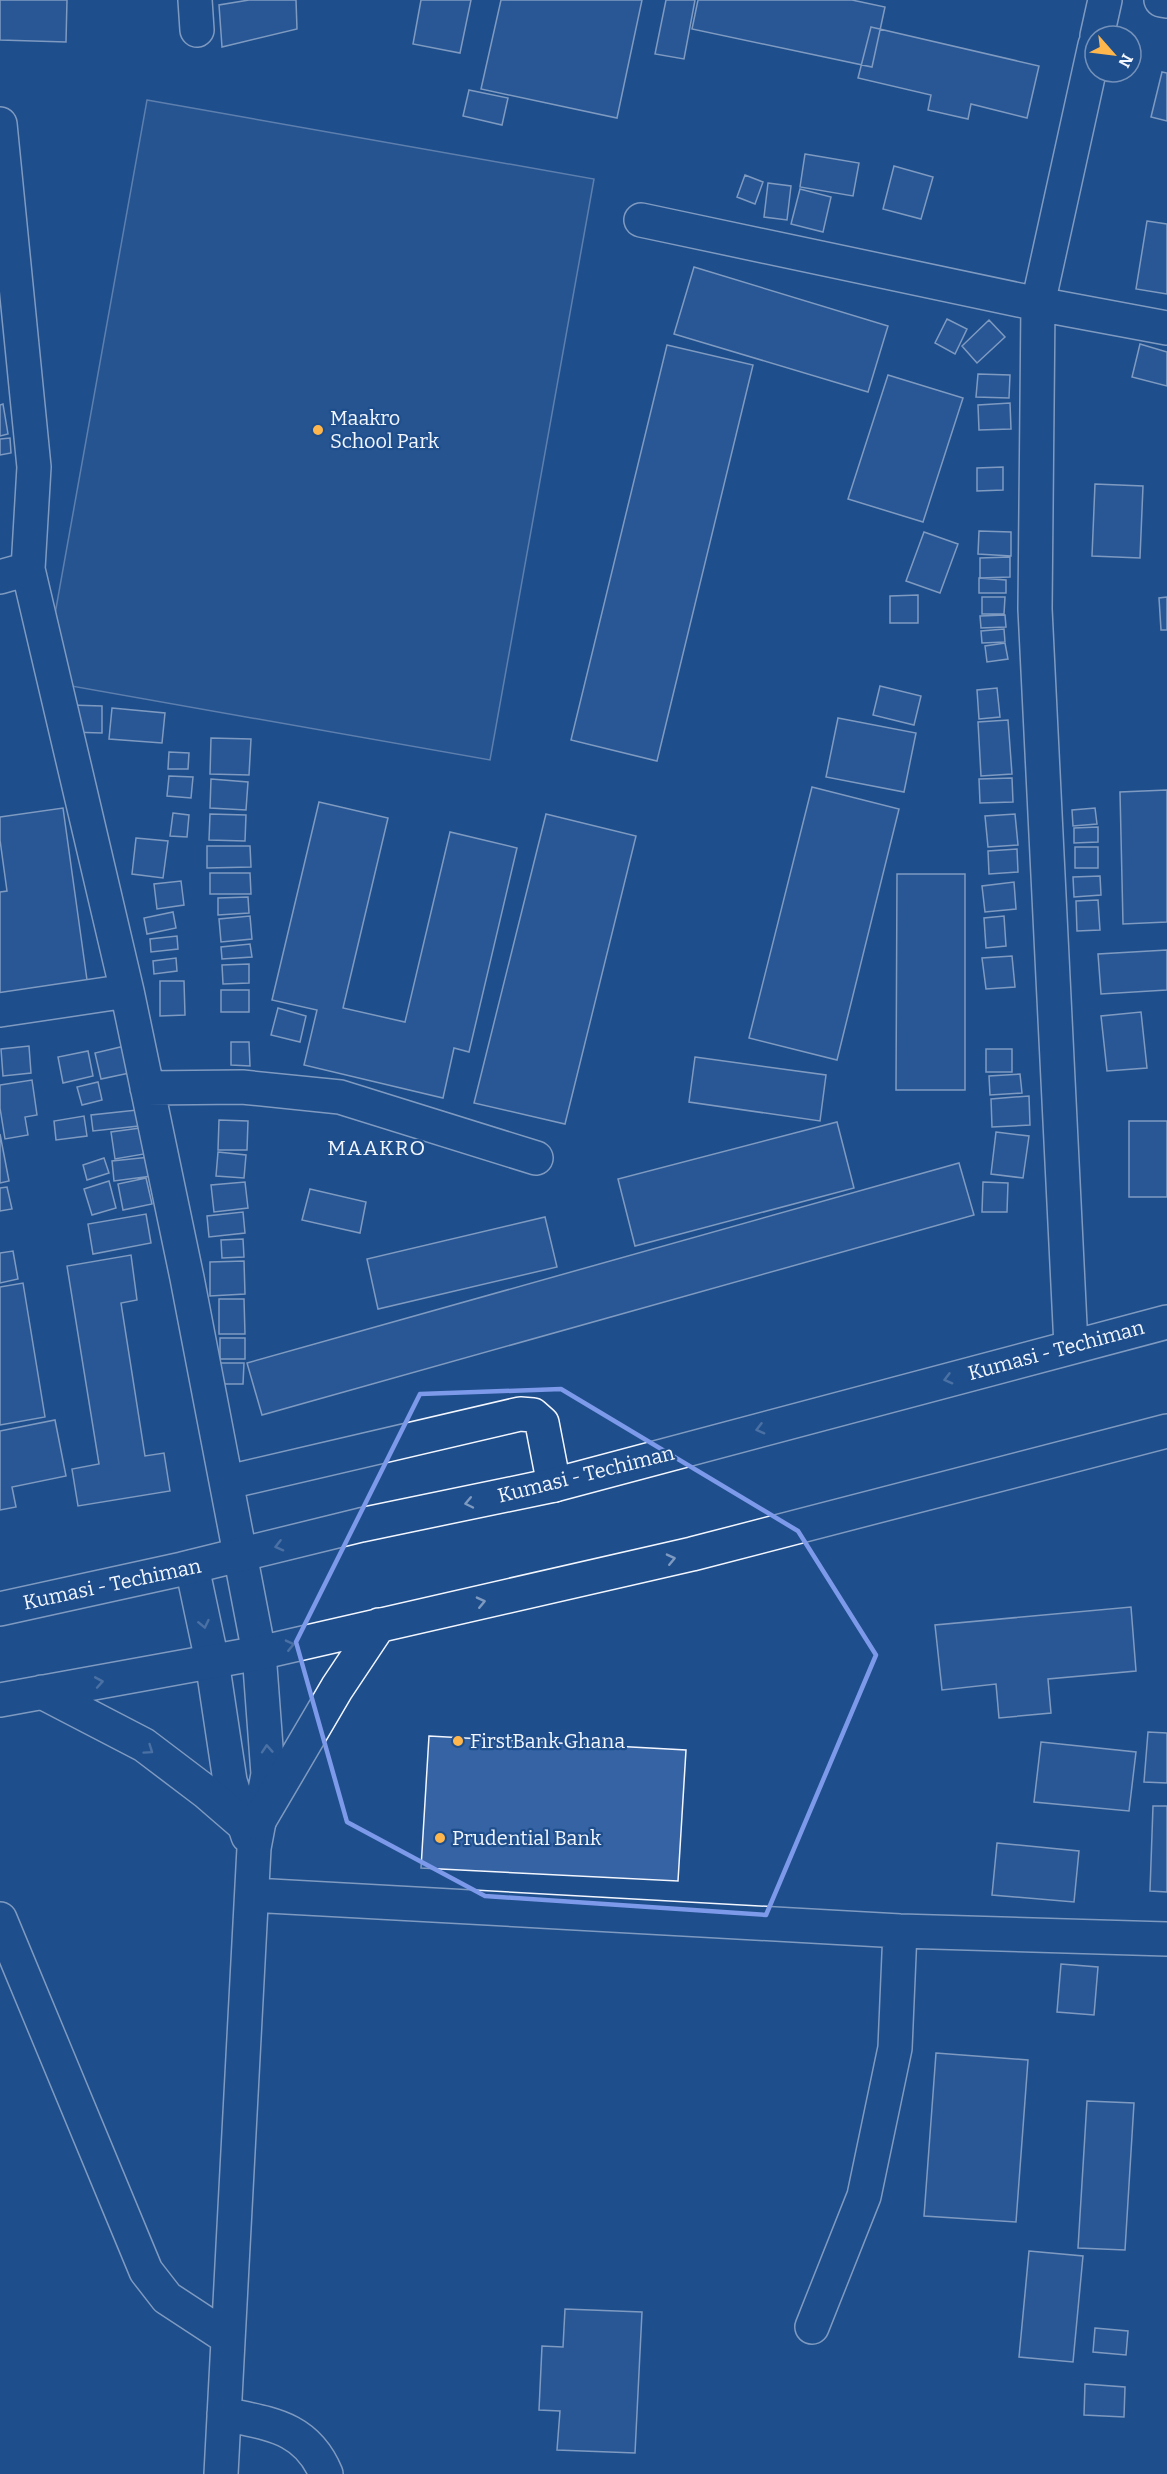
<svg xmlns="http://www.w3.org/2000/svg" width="1167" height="2474" font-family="Bitter,serif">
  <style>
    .green { fill: #305b95; stroke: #a8bbd7; stroke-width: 1.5 }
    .building { fill: #3563a3; stroke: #f2f6ff; stroke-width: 1.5 }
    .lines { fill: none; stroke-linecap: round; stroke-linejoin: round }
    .minor-casing { stroke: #f2f6ff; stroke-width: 36 }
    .highway-casing { stroke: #f2f6ff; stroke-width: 36 }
    .minor { stroke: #1f4e8c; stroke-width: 33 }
    .highway { stroke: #1f4e8c; stroke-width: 33 }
    .oneway { stroke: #7e9ac0 }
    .marked { fill: none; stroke: #7d9aea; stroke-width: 4.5; stroke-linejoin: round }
    .poi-dot { fill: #ffb74d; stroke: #1f4e8c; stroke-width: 2 }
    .labels { text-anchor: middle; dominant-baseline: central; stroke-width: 4.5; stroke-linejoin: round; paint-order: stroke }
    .poi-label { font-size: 20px; fill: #f2f6ff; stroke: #1f4e8c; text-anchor: start }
    .street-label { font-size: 20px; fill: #f2f6ff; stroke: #1f4e8c }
    .neighbourhood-label { font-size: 21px; letter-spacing: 1.5px; fill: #f2f6ff; stroke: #1f4e8c }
  </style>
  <rect width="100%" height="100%" fill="#1f4e8c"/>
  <path class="green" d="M 147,100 L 594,179 L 490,760 L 43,681 Z"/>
  <path class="building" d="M 0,0 L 67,0 L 66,42 L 0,40 Z
    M 249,0 L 296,0 L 297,29 L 222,47 L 219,5 Z
    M 421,0 L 471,0 L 460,53 L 413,44 Z
    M 501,0 L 642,0 L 617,118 L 481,89 Z
    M 666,0 L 695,0 L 684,59 L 655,54 Z
    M 698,0 L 852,0 L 885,7 L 872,67 L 692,29 Z
    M 871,27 L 1039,66 L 1027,118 L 971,104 L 968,119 L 928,110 L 931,95 L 858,78 Z
    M 1162,72 L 1167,73 L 1167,121 L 1151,117 Z
    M 469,90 L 508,98 L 502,125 L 463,116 Z
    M 805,154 L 859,163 L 853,196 L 800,187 Z
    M 894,166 L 933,177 L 921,219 L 883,209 Z
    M 745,175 L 763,182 L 755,204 L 737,197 Z
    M 768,183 L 791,186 L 787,220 L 764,217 Z
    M 800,189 L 831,197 L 823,232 L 791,224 Z
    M 1147,221 L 1167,224 L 1167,294 L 1136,289 Z
    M 694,267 L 888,326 L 868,392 L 674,334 Z
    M 947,319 L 967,329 L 955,354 L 935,343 Z
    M 989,320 L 1005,337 L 977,363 L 962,346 Z
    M 1140,344 L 1167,352 L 1167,386 L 1132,377 Z
    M 667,345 L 753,365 L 657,761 L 571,740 Z
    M 978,374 L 1010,375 L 1009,398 L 976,397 Z
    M 888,375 L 963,398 L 923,522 L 848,499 Z
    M 1010,403 L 1011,429 L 979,430 L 978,405 Z
    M 3,404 L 8,434 L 0,436 L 0,405 Z
    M 10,438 L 11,453 L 0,455 L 0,439 Z
    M 1003,467 L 1003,490 L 977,491 L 977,468 Z
    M 1095,484 L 1143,486 L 1140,558 L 1092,556 Z
    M 979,531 L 1011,532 L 1011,556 L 978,554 Z
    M 924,532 L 958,544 L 940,593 L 906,581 Z
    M 1010,557 L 1010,577 L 980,578 L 980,558 Z
    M 979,578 L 1006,580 L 1006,593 L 979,593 Z
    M 918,595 L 918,623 L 890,623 L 890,596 Z
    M 982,597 L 1005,597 L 1004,614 L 982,614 Z
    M 1167,597 L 1167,630 L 1161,630 L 1159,598 Z
    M 1005,615 L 1006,627 L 981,628 L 980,616 Z
    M 1004,629 L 1005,642 L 982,643 L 981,631 Z
    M 1005,643 L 1008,659 L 987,662 L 985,646 Z
    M 880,686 L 921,696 L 914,725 L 873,715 Z
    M 997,688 L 1000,717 L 979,719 L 977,690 Z
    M 70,705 L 102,706 L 102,733 L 69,732 Z
    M 112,708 L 165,713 L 162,743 L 109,739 Z
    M 838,718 L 916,733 L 904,792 L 826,777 Z
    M 1008,720 L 1012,774 L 981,776 L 978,722 Z
    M 211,738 L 251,739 L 249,775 L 210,774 Z
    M 169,752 L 189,753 L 188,769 L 168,769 Z
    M 169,776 L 193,777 L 191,798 L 167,796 Z
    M 1012,778 L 1013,802 L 980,803 L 979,779 Z
    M 211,779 L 248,782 L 246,810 L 210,808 Z
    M 812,787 L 899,809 L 837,1060 L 749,1038 Z
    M 1167,790 L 1167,922 L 1123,924 L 1120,792 Z
    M 319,802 L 388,818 L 343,1008 L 405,1022 L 450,832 L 517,848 L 469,1052 L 454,1048 L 443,1098 L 304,1065 L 317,1010 L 272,1000 Z
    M 63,808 L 88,987 L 0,1001 L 0,892 L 7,891 L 0,840 L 0,817 Z
    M 1095,808 L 1097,824 L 1073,826 L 1072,810 Z
    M 173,813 L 189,815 L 187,837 L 170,836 Z
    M 210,814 L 246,815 L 245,841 L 209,840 Z
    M 546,814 L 636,836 L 565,1124 L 474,1103 Z
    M 1015,814 L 1018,845 L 988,847 L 985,816 Z
    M 1098,827 L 1098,842 L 1074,843 L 1074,828 Z
    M 136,838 L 168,841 L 163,878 L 132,874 Z
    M 207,846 L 250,846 L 251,867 L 207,868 Z
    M 1075,847 L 1098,847 L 1098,868 L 1075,868 Z
    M 1017,849 L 1018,872 L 989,874 L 988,851 Z
    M 210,873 L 250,873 L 251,894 L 210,894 Z
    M 897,874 L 965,874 L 965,1090 L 896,1090 Z
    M 1100,876 L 1101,895 L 1074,897 L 1073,877 Z
    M 181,881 L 184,905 L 157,909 L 154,884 Z
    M 1014,882 L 1016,909 L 985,912 L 982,886 Z
    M 248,897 L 249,913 L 218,915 L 218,898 Z
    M 1098,900 L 1100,930 L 1077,931 L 1076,901 Z
    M 173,912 L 176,928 L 147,934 L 144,918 Z
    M 250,916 L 252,939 L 221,942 L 219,919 Z
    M 1004,916 L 1006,946 L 986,948 L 984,918 Z
    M 177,936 L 178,949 L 151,952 L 150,939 Z
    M 250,944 L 252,957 L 222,959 L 221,947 Z
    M 1167,950 L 1167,990 L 1101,994 L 1098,954 Z
    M 1012,956 L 1015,987 L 986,989 L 982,958 Z
    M 176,958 L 177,971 L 154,974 L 153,961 Z
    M 249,964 L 249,983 L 223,984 L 222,965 Z
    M 160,981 L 184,981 L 185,1015 L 160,1016 Z
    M 221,990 L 249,990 L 249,1012 L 221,1012 Z
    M 278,1008 L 306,1016 L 300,1042 L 271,1035 Z
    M 1141,1012 L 1147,1068 L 1107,1071 L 1101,1016 Z
    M 231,1042 L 249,1042 L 250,1066 L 231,1065 Z
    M 133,1044 L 139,1071 L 101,1079 L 95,1053 Z
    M 29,1046 L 31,1073 L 3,1076 L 1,1049 Z
    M 986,1049 L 1012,1049 L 1012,1072 L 986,1072 Z
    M 88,1051 L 93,1076 L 63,1083 L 58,1057 Z
    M 695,1057 L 826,1075 L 820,1121 L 689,1102 Z
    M 1020,1074 L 1022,1093 L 990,1095 L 989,1076 Z
    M 32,1080 L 37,1115 L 25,1117 L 28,1135 L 5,1139 L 0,1108 L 0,1085 Z
    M 98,1082 L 102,1100 L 82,1105 L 77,1087 Z
    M 1029,1096 L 1030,1125 L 992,1127 L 991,1099 Z
    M 146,1109 L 148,1125 L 93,1131 L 91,1115 Z
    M 84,1116 L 87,1136 L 56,1140 L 54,1121 Z
    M 219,1120 L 248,1121 L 247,1150 L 218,1150 Z
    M 1129,1121 L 1167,1121 L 1167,1197 L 1129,1197 Z
    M 837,1122 L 854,1188 L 635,1246 L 618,1179 Z
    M 147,1127 L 150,1153 L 115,1159 L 111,1132 Z
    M 996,1132 L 1029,1136 L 1023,1178 L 991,1174 Z
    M 0,1134 L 9,1181 L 0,1183 Z
    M 218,1152 L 246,1155 L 244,1178 L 216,1176 Z
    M 150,1157 L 152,1176 L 114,1181 L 112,1161 Z
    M 104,1158 L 109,1173 L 87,1180 L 83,1165 Z
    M 959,1163 L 974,1215 L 262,1415 L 247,1363 Z
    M 146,1178 L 152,1204 L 123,1210 L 118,1184 Z
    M 109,1181 L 116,1208 L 92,1215 L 84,1189 Z
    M 245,1182 L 248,1208 L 214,1212 L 211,1185 Z
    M 983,1182 L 1008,1183 L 1007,1212 L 982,1212 Z
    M 7,1187 L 12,1209 L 0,1211 L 0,1188 Z
    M 310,1189 L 366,1202 L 360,1233 L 302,1220 Z
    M 243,1212 L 245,1233 L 209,1237 L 207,1216 Z
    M 146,1214 L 151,1243 L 93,1254 L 88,1224 Z
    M 545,1217 L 557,1267 L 378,1309 L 367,1259 Z
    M 243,1239 L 244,1257 L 222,1258 L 221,1240 Z
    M 13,1251 L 18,1279 L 0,1283 L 0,1253 Z
    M 131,1255 L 137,1300 L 121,1303 L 145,1456 L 164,1453 L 170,1491 L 78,1506 L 72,1469 L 99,1464 L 67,1266 Z
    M 244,1261 L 245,1294 L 210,1296 L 210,1262 Z
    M 23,1283 L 45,1417 L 0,1425 L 0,1287 Z
    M 219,1299 L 244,1299 L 245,1334 L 219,1334 Z
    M 220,1338 L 245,1338 L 245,1359 L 220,1359 Z
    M 219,1363 L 244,1363 L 243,1384 L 219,1384 Z
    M 55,1420 L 66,1476 L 12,1487 L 16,1507 L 0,1510 L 0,1431 Z
    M 1131,1607 L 1136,1671 L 1048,1679 L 1051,1713 L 999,1718 L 996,1684 L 942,1690 L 935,1625 Z
    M 1148,1732 L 1167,1733 L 1167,1783 L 1144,1782 Z
    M 429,1736 L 686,1750 L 678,1881 L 421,1868 Z
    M 1041,1742 L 1136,1752 L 1129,1811 L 1034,1802 Z
    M 1153,1806 L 1167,1806 L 1167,1892 L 1150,1891 Z
    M 997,1843 L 1079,1851 L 1074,1902 L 992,1895 Z
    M 1061,1964 L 1098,1967 L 1094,2015 L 1057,2012 Z
    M 936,2053 L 1028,2060 L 1016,2222 L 924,2216 Z
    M 1087,2101 L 1134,2103 L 1125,2250 L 1078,2248 Z
    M 1029,2251 L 1083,2256 L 1073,2362 L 1019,2357 Z
    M 565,2309 L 642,2312 L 635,2453 L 557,2450 L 560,2411 L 539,2410 L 542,2346 L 563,2347 Z
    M 1095,2328 L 1128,2331 L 1126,2355 L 1093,2352 Z
    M 1085,2384 L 1125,2387 L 1124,2417 L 1084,2415 Z"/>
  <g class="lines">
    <g class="minor-casing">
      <path id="minor" d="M 195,0 L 197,30
        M 1161,0 L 1167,1
        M 1097,36 L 1105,0
        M 0,124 L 34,467 L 28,569 L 0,577
        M 641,220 L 1038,304 L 1167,328
        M 28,569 L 127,991 L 187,1278 L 259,1653 L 268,1774 L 254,1848 L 221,2474
        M 0,1010 L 127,991
        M 147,1088 L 242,1087 L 340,1097 L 536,1158
        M 1071,1346 L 1035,609 L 1038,304 L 1095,45
        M 228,1482 L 520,1414 L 533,1415 L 542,1423 L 554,1485
        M 192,1567 L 212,1661 L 230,1781 L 248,1836
        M 252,1895 L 900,1931 L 1167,1939
        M 0,1919 L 146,2271 L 167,2298 L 228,2338
        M 812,2327 L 864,2196 L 895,2048 L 900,1931
        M 224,2414 C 269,2424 306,2426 326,2474"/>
    </g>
    <g class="highway-casing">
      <path id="highway" d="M 0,1609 L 182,1569 L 361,1525 L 554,1485 L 1167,1322
        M 42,1692 L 144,1745 L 206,1792 L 243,1824
        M 0,1700 L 259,1653 L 692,1554 L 1167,1431
        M 259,1821 L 337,1688 L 379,1625"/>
    </g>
    <use href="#minor" class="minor"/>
    <use href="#highway" class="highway"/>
  </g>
  <defs><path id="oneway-chevron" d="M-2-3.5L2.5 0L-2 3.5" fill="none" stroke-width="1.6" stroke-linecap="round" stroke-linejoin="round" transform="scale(1.5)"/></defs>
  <g class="oneway">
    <use href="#oneway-chevron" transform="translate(948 1379) rotate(165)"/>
    <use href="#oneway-chevron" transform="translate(760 1429) rotate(165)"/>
    <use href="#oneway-chevron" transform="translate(469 1503) rotate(168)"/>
    <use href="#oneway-chevron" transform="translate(279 1546) rotate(166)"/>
    <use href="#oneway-chevron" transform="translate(671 1559) rotate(-13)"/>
    <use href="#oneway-chevron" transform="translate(481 1602) rotate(-13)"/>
    <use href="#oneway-chevron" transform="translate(204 1624) rotate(78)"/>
    <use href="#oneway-chevron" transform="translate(290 1645) rotate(-13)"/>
    <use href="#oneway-chevron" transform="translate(99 1682) rotate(-10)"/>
    <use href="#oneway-chevron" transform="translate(267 1749) rotate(-94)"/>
    <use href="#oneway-chevron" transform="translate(149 1750) rotate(35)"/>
  </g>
  <path d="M0 0H1167V2474H0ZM 561,1389 L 798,1531 L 876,1655 L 766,1915 L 485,1896 L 347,1822 L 296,1642 L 420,1394 Z" fill="#1f4e8c" fill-opacity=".55" fill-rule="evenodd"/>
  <path class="marked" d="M 561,1389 L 798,1531 L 876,1655 L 766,1915 L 485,1896 L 347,1822 L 296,1642 L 420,1394 Z"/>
  <g class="poi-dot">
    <circle cx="318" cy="430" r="6"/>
    <circle cx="458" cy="1741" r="6"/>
    <circle cx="440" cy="1838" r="6"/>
  </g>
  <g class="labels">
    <g class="poi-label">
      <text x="330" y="418">Maakro<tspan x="330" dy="23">School Park</tspan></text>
      <text x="470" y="1741">FirstBank Ghana</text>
      <text x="452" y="1838">Prudential Bank</text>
    </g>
    <g class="street-label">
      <text transform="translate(1056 1350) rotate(-15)">Kumasi - Techiman</text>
      <text transform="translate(586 1474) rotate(-14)">Kumasi - Techiman</text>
      <text transform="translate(112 1584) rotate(-12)">Kumasi - Techiman</text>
    </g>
    <g class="neighbourhood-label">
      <text x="377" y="1148">MAAKRO</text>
    </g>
  </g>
  <g transform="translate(1113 54) rotate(118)"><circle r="28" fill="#1f4e8c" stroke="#7391ba" stroke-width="1.5"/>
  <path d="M0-4.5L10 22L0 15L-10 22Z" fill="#ffb74d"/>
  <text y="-9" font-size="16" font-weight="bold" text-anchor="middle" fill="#f2f6ff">N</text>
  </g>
</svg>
